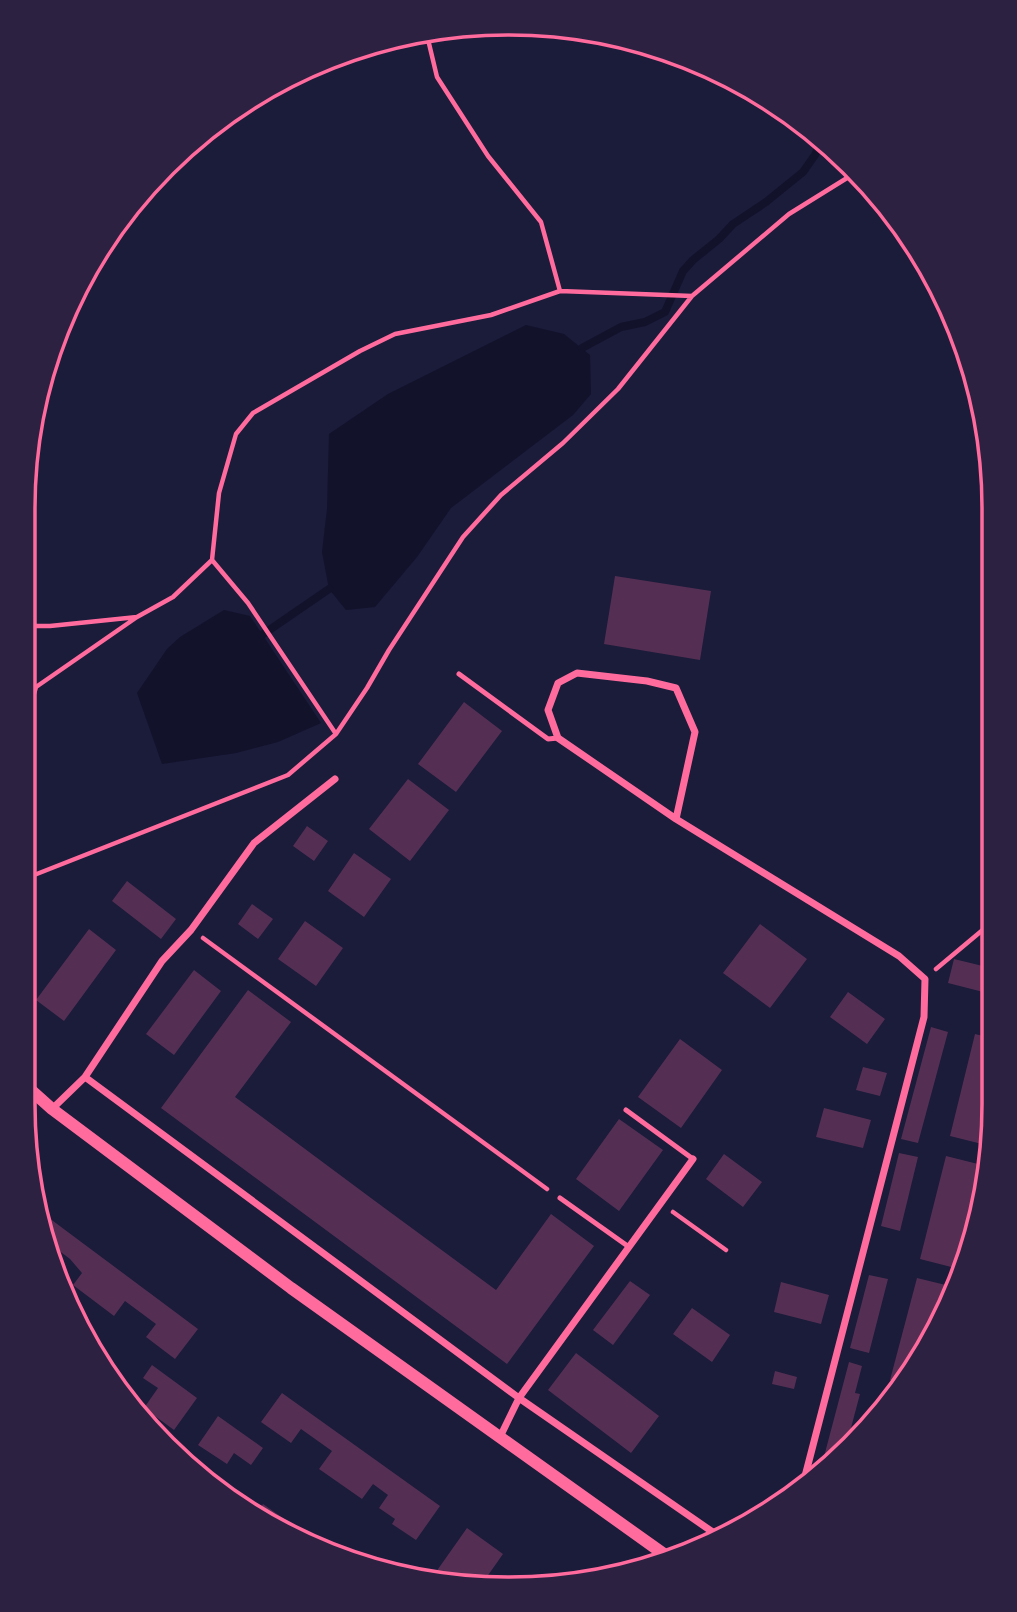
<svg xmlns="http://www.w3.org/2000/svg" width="1017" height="1612" font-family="'Roboto Serif',serif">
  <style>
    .water { fill: #12122b }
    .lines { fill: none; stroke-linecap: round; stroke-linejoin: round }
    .stream { stroke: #12122b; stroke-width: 8 }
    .building { fill: #542f53 }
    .path { stroke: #ff6b9d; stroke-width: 4.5 }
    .service { stroke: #ff6b9d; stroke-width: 5 }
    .minor { stroke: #ff6b9d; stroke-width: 7 }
    .tertiary { stroke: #ff6b9d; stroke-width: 12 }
    .rim { fill: none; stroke: #ff6b9d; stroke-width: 3.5 }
  </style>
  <rect width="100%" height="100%" fill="#1b1b3a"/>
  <path class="water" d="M 526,325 L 564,334 L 590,355 L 591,394 L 573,415 L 451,508 L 417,557 L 375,607 L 346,610 L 329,589 L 322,552 L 327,509 L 329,434 L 388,394 Z
    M 224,610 L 250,616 L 321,723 L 278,742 L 236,753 L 162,764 L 137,693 L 167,649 L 180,637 Z"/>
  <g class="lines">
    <path class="stream" d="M 582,348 L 621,327 L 645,322 L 665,312 L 683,271 L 693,260 L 719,239 L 733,224 L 766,202 L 803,172 L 815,155 L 822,139
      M 262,635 L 329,589"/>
  </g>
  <path class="building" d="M 615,576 L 711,591 L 700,660 L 604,644 Z
    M 464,702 L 502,731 L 456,792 L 418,764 Z
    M 408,779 L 449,810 L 410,861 L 369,829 Z
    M 307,826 L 328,841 L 314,861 L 293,846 Z
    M 354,853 L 391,879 L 364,917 L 328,891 Z
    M 127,881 L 176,919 L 161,939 L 112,901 Z
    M 252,904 L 273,919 L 258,939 L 238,924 Z
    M 305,921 L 343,948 L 316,986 L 278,959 Z
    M 760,924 L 807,959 L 770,1008 L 723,973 Z
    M 89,929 L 116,950 L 64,1021 L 36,1000 Z
    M 954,959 L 991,968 L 991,994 L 948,983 Z
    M 194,970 L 221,991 L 174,1055 L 146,1034 Z
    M 248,990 L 291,1022 L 235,1097 L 375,1201 L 496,1290 L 551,1214 L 594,1246 L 507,1364 L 161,1108 Z
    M 848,992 L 885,1019 L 867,1044 L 830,1017 Z
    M 931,1027 L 948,1032 L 918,1143 L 901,1139 Z
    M 975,1034 L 991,1038 L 990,1146 L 950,1136 Z
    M 680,1039 L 722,1070 L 681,1128 L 638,1097 Z
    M 863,1067 L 887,1073 L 880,1096 L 856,1090 Z
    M 824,1108 L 871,1120 L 863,1148 L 816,1137 Z
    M 619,1119 L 663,1150 L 619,1211 L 576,1179 Z
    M 899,1153 L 918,1157 L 900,1231 L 881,1226 Z
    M 724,1154 L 762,1182 L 743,1207 L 706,1179 Z
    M 946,1156 L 990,1167 L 963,1270 L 920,1259 Z
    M 41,1212 L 198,1329 L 175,1359 L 146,1337 L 156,1324 L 125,1301 L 114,1316 L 73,1285 L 82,1273 L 70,1259 L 53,1246 L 47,1253 Z
    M 869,1275 L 888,1279 L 869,1353 L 850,1348 Z
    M 917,1278 L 958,1288 L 903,1384 L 890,1380 Z
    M 630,1281 L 650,1295 L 613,1345 L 593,1330 Z
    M 781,1282 L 829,1295 L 821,1324 L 774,1312 Z
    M 692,1308 L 730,1335 L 712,1362 L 673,1334 Z
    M 576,1353 L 659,1416 L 631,1453 L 548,1390 Z
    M 849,1362 L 862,1366 L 855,1393 L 860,1394 L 847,1443 L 821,1468 Z
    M 152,1365 L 197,1398 L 174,1430 L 144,1408 L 158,1388 L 143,1378 Z
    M 775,1371 L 797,1377 L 794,1389 L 772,1384 Z
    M 282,1393 L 440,1506 L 416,1540 L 392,1524 L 395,1519 L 379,1508 L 388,1495 L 373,1484 L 362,1499 L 319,1469 L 332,1451 L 301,1429 L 291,1443 L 261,1422 Z
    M 218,1416 L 263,1448 L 251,1465 L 234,1453 L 227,1464 L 198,1445 Z
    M 263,1504 L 318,1543 L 317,1545 L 257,1512 Z
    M 467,1528 L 503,1554 L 479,1588 L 473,1587 L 464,1581 L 461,1585 L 431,1579 Z"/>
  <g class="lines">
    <path class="path" d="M 426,31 L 437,77 L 488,156 L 541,222 L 560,291 L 491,315 L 395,334 L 360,351 L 253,413 L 236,434 L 219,493 L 212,560 L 248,603 L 336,734 L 367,688 L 389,650 L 463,537 L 501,495 L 563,443 L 618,389 L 692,296 L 789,214 L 847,178 L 858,173
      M 560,291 L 692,296
      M 26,626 L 50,626 L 137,617 L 173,597 L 212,560
      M 25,723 L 36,687 L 137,617
      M 24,879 L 288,775 L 336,734
      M 203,938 L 547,1189
      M 936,969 L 991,923
      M 673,1212 L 726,1250"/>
    <path class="service" d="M 459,674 L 548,739 L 558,738
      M 626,1110 L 693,1159
      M 560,1198 L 629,1247"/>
    <path class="minor" d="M 676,819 L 695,732 L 676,688 L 647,681 L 577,673 L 558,683 L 548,710 L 558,738 L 676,819 L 899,956 L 925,979 L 924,1017 L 803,1484
      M 85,1077 L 519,1398 L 717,1535
      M 52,1109 L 85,1077 L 162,961 L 191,930 L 254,843 L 335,779
      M 500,1437 L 519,1398 L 693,1159"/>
    <path class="tertiary" d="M 23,1083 L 52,1109 L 291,1288 L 668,1557"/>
  </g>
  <path d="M0 0H1017V1612H0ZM508 35H509A473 473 0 0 1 982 508V1104A473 473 0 0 1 509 1577H508A473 473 0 0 1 35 1104V508A473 473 0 0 1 508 35Z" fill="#2d2142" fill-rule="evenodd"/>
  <path class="rim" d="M508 35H509A473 473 0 0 1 982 508V1104A473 473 0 0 1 509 1577H508A473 473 0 0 1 35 1104V508A473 473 0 0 1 508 35Z"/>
</svg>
